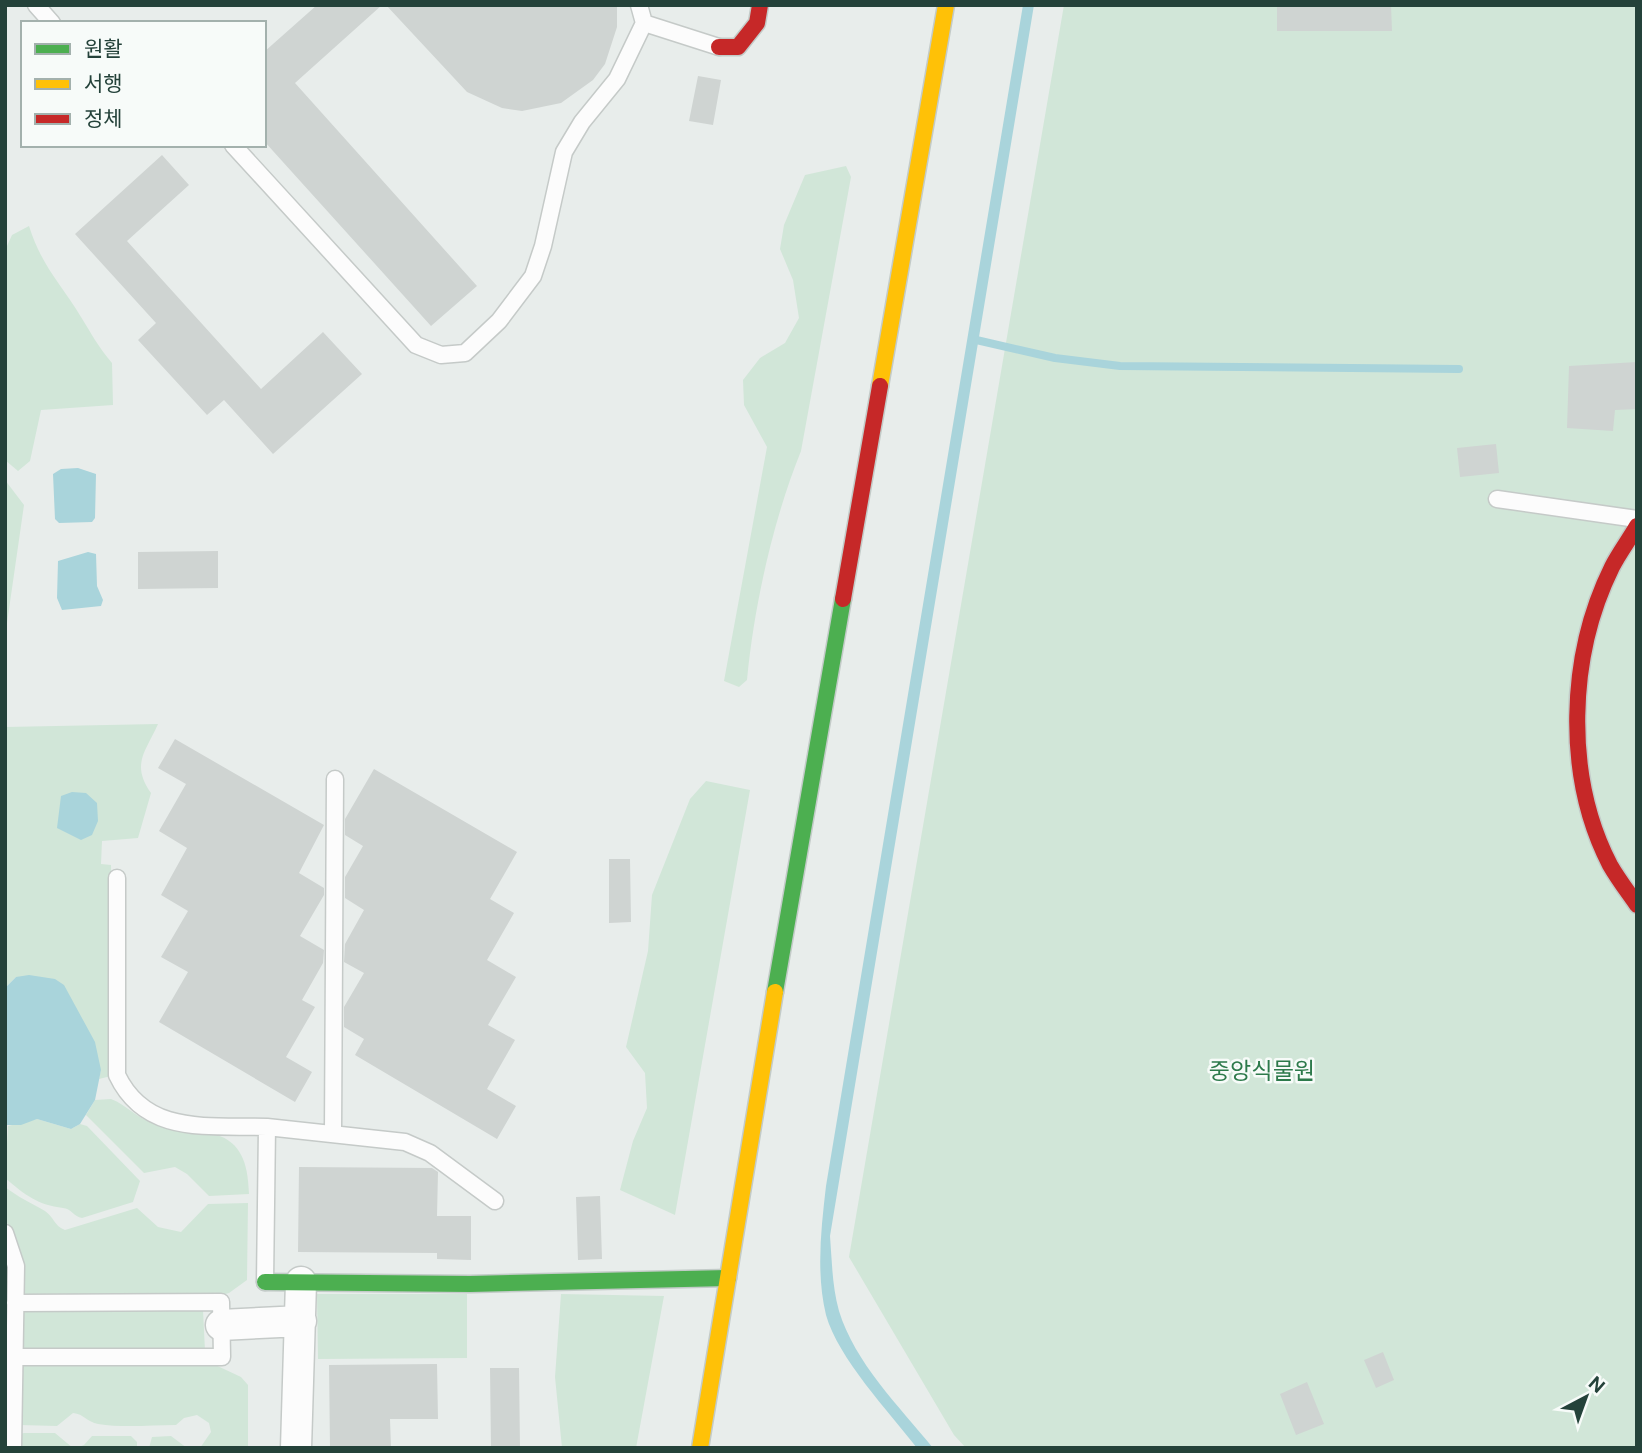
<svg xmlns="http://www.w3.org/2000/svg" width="1642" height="1453" font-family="'DM Sans','Noto Sans KR',sans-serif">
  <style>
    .green { fill: #d1e6d8 }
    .water { fill: #a9d4db }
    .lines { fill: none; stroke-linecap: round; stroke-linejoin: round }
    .stream { stroke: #a9d4db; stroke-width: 8 }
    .building { fill: #cfd4d2 }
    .lane-casing { stroke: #c5cac8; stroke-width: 19 }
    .street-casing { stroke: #c5cac8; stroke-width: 33 }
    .fast-casing { stroke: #c3cbc8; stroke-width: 19 }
    .slow-casing { stroke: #c3cbc8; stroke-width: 19 }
    .jam-casing { stroke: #c3cbc8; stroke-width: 19 }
    .lane { stroke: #fcfcfc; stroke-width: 16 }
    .street { stroke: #fcfcfc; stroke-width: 30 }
    .fast { stroke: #4caf50; stroke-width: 16 }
    .slow { stroke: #ffc107; stroke-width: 16 }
    .jam { stroke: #c62828; stroke-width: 16 }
    .labels { text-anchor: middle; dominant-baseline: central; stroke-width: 5; stroke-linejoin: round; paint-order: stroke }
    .park-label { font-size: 23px; fill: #2d7a4b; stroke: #f7fbf9 }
  </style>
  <rect width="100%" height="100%" fill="#e8edeb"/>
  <path class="green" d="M 1064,5 L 1637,5 L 1637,1448 L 966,1448 L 954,1435 L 849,1257 Z
    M 846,166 L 851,177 L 801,451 C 773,520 754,606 747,680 L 739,687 L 724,681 L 767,447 L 744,405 L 743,380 L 760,358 L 785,343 L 799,318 L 793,280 L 780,249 L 784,225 L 805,175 Z
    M 29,226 C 42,267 60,282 81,317 C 91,333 99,348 112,363 L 113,405 L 41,410 L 30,461 L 18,471 L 5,460 L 7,246 L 12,235 Z
    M 5,480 L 24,505 L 5,637 Z
    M 158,724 C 145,753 131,764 151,793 L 138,838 L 102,841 L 101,864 L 111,865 L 115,1075 L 99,1079 L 101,1070 L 16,977 L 5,988 L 5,727 Z
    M 706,781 L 750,790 L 675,1215 L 620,1190 L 633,1141 L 647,1108 L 645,1073 L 626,1047 L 648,951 L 652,895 L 690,799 Z
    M 111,1099 C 127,1105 137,1119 154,1123 C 207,1135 248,1123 249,1194 L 209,1196 L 187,1174 L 175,1167 L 144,1173 L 86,1115 L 95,1100 Z
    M 37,1119 L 71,1129 L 80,1124 L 87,1126 L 140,1181 L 133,1202 L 82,1218 C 74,1217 71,1208 63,1208 C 38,1205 25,1195 5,1178 L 8,1126 Z
    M 5,1187 C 18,1197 31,1203 45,1211 C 54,1217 54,1226 65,1230 L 137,1208 L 158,1227 L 181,1232 L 208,1204 L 248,1203 L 247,1280 L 229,1293 L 210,1298 L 19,1298 L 19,1256 L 5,1217 Z
    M 317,1294 L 467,1294 L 467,1358 L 318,1359 Z
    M 561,1294 L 664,1296 L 636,1448 L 562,1448 L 555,1377 Z
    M 24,1310 L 203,1310 L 205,1351 L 23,1351 L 20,1349 L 21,1311 Z
    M 209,1362 L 241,1377 L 248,1385 L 248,1448 L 200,1448 L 211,1432 L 209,1423 L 197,1415 L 184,1418 L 176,1425 C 151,1425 123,1428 98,1424 C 87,1422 84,1414 73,1413 L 57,1426 L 20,1425 L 20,1364 Z
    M 24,1433 L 55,1433 L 73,1448 L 19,1448 L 20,1434 Z
    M 92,1436 L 131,1436 L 137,1442 L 137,1448 L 76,1448 L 84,1445 Z
    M 171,1436 L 187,1448 L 149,1448 L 152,1437 Z"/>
  <path class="water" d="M 1023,5 L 1034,5 L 830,1236 C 832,1261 832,1286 839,1311 C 855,1363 899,1406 933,1448 L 917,1448 C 889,1412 838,1358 826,1315 C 816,1273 821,1229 826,1186 Z
    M 78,468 L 96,474 L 95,518 L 92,522 L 59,523 L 55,519 L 53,474 L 61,469 Z
    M 88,552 L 96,554 L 97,586 L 103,600 L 101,606 L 62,610 L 57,598 L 58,561 Z
    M 72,792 L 86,793 L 97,803 L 98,821 L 92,835 L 81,840 L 57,828 L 61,796 Z
    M 29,975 L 55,979 L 64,985 L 95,1042 L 101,1070 L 95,1100 L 80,1124 L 71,1129 L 37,1119 L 21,1125 L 5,1125 L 5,988 L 16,977 Z"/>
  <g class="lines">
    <path class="stream" d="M 972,339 L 1055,358 L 1120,366 L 1459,369"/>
  </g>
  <path class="building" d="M 317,5 L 382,5 L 295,83 L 477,286 L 431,326 L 264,141 L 264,52 Z
    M 386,5 L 617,5 L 617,27 L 605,64 L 593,80 L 561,103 L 522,111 L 502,108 L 467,92 Z
    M 1277,5 L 1391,5 L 1392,31 L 1277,31 Z
    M 698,76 L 721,80 L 713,125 L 689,121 Z
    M 162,155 L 189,185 L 127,241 L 261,389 L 323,332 L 362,374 L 273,454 L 224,400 L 207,415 L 138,340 L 156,323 L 75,234 Z
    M 1637,362 L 1637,409 L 1615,410 L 1613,431 L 1567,428 L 1569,366 Z
    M 1496,444 L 1499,473 L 1460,477 L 1457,448 Z
    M 218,551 L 218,588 L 138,589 L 138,552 Z
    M 175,739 L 324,825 L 299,873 L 324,888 L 324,895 L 300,936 L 324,950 L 323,963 L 302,1000 L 315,1007 L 286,1057 L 312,1072 L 295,1102 L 159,1022 L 188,972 L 161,957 L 188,911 L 161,895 L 187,848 L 159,831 L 186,784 L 158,768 Z
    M 374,769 L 517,852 L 490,899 L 514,913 L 487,960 L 516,977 L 488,1025 L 515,1040 L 487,1089 L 516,1106 L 497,1139 L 355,1055 L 364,1039 L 344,1027 L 344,1007 L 364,973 L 344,962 L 345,944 L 364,910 L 345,898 L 345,877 L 363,846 L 345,835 L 345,819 Z
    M 609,859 L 630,859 L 631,922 L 609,923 Z
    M 299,1167 L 432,1168 L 438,1172 L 437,1216 L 471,1216 L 471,1260 L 437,1259 L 437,1253 L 298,1252 Z
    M 600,1196 L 602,1259 L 578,1260 L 576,1197 Z
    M 1383,1352 L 1394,1380 L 1376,1388 L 1364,1360 Z
    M 437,1364 L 438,1419 L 390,1419 L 391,1448 L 330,1448 L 329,1365 Z
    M 490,1368 L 519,1368 L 520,1448 L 491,1448 Z
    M 1307,1382 L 1324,1424 L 1296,1435 L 1280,1394 Z"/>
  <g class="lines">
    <g class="lane-casing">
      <path id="lane" d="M 36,5 L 52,23
        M 644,23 L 719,47
        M 233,145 L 416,345 L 441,355 L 465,353 L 499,321 L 533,276 L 543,246 L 564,152 L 582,122 L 617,79 L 644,23 L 639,5
        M 1497,499 L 1637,519
        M 117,878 L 117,1075 C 146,1136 208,1125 267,1127
        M 333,1133 L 335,779
        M 5,1233 L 16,1266 L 13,1448
        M 265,1282 L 267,1127 L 405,1142 L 430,1153 L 495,1201
        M 15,1357 L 222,1357 L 221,1302 L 15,1303"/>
    </g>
    <g class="street-casing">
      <path id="street" d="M 221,1325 L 301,1321
        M 296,1448 L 301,1282"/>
    </g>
    <g class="fast-casing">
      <path id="fast" d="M 775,992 L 843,599
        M 265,1282 L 470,1284 L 728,1278"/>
    </g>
    <g class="slow-casing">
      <path id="slow" d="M 880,386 L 946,5
        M 700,1448 L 775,992"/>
    </g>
    <g class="jam-casing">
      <path id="jam" d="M 719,47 L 738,47 L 757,23 L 760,5
        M 1637,526 C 1629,540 1619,553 1612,567 C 1568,656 1564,776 1610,865 C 1618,879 1628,892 1637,905
        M 843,599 L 880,386"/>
    </g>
    <use href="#lane" class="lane"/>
    <use href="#street" class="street"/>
    <use href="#fast" class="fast"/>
    <use href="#slow" class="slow"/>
    <use href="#jam" class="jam"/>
  </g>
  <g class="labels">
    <g class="park-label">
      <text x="1262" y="1071">중앙식물원</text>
    </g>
  </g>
  <rect width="1642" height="1453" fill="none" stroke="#24423a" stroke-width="14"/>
  <rect x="21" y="21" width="245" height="126" fill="#f7fbf9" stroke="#a3b1ad" stroke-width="2"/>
  <rect x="35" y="44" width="35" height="10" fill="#4caf50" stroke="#a3b1ad" stroke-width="2"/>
  <text x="84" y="56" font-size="21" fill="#24423a">원활</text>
  <rect x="35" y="79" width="35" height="10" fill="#ffc107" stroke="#a3b1ad" stroke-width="2"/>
  <text x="84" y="91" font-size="21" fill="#24423a">서행</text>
  <rect x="35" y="114" width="35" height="10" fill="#c62828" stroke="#a3b1ad" stroke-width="2"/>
  <text x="84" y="126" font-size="21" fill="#24423a">정체</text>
  <g transform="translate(1586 1397) rotate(41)" stroke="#f7fbf9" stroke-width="5" paint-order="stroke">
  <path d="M0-5L12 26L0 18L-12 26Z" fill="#24423a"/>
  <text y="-10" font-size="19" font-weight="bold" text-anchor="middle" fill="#24423a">N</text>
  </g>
</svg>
